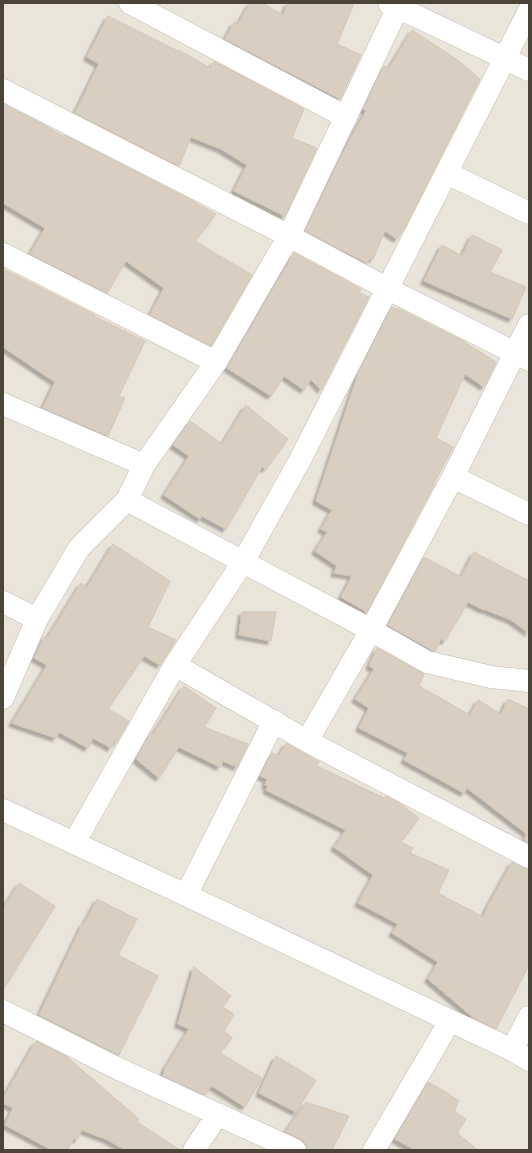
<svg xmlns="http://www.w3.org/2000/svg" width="532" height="1153" font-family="'IBM Plex Sans',sans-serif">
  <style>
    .residential { fill: #eae5da }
    .building { fill: #d8cfc1; stroke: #d3c7b4; filter: url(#shadow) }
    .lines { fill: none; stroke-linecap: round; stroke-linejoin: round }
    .minor-casing { stroke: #c2bbae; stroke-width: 23 }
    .minor { stroke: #fff; stroke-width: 22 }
  </style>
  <defs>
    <filter id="shadow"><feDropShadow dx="-3.5" dy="3.5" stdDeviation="1" flood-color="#0004"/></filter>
  </defs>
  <rect width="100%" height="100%" fill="#f6f3ec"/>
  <path class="residential" d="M 3,3 L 529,3 L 529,1150 L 3,1150 Z"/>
  <path class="building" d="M 250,3 L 262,3 L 283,15 L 288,3 L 354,3 L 337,44 L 361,55 L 340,99 L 225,39 L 234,22 L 238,24 Z
    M 108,16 L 178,51 L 179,50 L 210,68 L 214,61 L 304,109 L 292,138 L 317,148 L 285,216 L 234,191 L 247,165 L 221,149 L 191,137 L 179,166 L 75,113 L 99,64 L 87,57 Z
    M 412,30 L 455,58 L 480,79 L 405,227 L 397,239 L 385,231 L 373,259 L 370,258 L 367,263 L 305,231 L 340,158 L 366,111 L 363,109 L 384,66 L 389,68 Z
    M 3,104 L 42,124 L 63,136 L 64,135 L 193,201 L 199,205 L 216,214 L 195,241 L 252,275 L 211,346 L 150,315 L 164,288 L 126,261 L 107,293 L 30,254 L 45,228 L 3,203 Z
    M 472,235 L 502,250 L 490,272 L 526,287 L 512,319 L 424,281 L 442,245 L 462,256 Z
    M 294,253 L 361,289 L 359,293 L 369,297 L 321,390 L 311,379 L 304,390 L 284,376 L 271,396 L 227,368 Z
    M 3,269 L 95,315 L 94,316 L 145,341 L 119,396 L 125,398 L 108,436 L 43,408 L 55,382 L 3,347 Z
    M 392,307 L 396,309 L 397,308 L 463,341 L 496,362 L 484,387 L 465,374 L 436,438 L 453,447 L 433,485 L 434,485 L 367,612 L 341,597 L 352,576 L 334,573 L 337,566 L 315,551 L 327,532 L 321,529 L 332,510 L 316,501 L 359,371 Z
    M 246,405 L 288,439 L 266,469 L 262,467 L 226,529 L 202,516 L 200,519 L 164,495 L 189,456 L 173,445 L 190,421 L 222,444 Z
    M 113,544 L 170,581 L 148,627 L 176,640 L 160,665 L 144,656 L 108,709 L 129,721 L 116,743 L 114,741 L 111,748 L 93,738 L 88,748 L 59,732 L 56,738 L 12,723 L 47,665 L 34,658 L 45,636 L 48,637 L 81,583 L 87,587 Z
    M 474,552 L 529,581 L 529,633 L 511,620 L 484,609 L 484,610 L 468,602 L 445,641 L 441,639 L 435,651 L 432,650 L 388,625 L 424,557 L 461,577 Z
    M 242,612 L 276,612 L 271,641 L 239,635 Z
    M 377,648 L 424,674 L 419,686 L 470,715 L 478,700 L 501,714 L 508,699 L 529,709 L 529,843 L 524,840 L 527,834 L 467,788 L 464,793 L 404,760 L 408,753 L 359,728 L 369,708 L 355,699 L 374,669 L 369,666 Z
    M 184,686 L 216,708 L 204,727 L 248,744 L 237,767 L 223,761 L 220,767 L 179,747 L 159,778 L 136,759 L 151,732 L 153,734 Z
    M 286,743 L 319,762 L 317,766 L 384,798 L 386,796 L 399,803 L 419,818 L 401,842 L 413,848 L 410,853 L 449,870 L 438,893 L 483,917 L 488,906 L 512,862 L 523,868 L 529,869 L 529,965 L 496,1029 L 475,1019 L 428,979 L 438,962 L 392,933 L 398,924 L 358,903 L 373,875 L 334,847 L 346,830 L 266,790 L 268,786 L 265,785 L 267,779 L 260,776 L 272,753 L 279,756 Z
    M 19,883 L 55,906 L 3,990 L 3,909 Z
    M 97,899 L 137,919 L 118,955 L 158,976 L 119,1055 L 39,1015 L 83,923 L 84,924 Z
    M 194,967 L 231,996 L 222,1007 L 234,1014 L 224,1031 L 232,1038 L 220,1053 L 262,1078 L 245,1107 L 212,1086 L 204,1095 L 163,1076 L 165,1068 L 189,1029 L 178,1024 Z
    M 36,1041 L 66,1056 L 139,1119 L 137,1122 L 180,1150 L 125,1150 L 108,1140 L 82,1130 L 77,1140 L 74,1138 L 67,1150 L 52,1150 L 5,1125 L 13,1108 L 3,1103 L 3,1098 Z
    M 276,1056 L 316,1080 L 296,1112 L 259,1093 Z
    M 428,1082 L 446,1092 L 459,1101 L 454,1111 L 466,1119 L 457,1133 L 478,1150 L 415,1150 L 395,1139 Z
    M 306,1102 L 349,1116 L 332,1150 L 307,1150 L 305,1143 L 301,1139 L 285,1132 Z"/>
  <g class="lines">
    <g class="minor-casing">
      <path id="minor" d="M 130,3 L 346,117
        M 389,3 L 529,70
        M 3,90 L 289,236 L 388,289 L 529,360
        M 447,173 L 529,213
        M 3,254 L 216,362
        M 3,404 L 144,465
        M 453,477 L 529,514
        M 127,500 L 371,630 L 427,662 L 491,677 L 529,681
        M 3,602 L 37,619
        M 175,665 L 307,741 L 529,857
        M 3,698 L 37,619 L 79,548 L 127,500 L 144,465 L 216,362 L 289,236 L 400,3
        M 307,741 L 371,630 L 453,477 L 529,325
        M 3,810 L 186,895 L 512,1050 L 529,1060
        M 74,843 L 175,665 L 243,562 L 300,460 L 529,11
        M 186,895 L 274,721
        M 3,1011 L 119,1069 L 295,1150
        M 512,1050 L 529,1017
        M 194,1150 L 218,1114
        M 374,1150 L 450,1021"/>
    </g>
    <use href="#minor" class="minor"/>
  </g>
  <rect width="532" height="1153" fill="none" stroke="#4b4439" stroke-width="8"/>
</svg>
